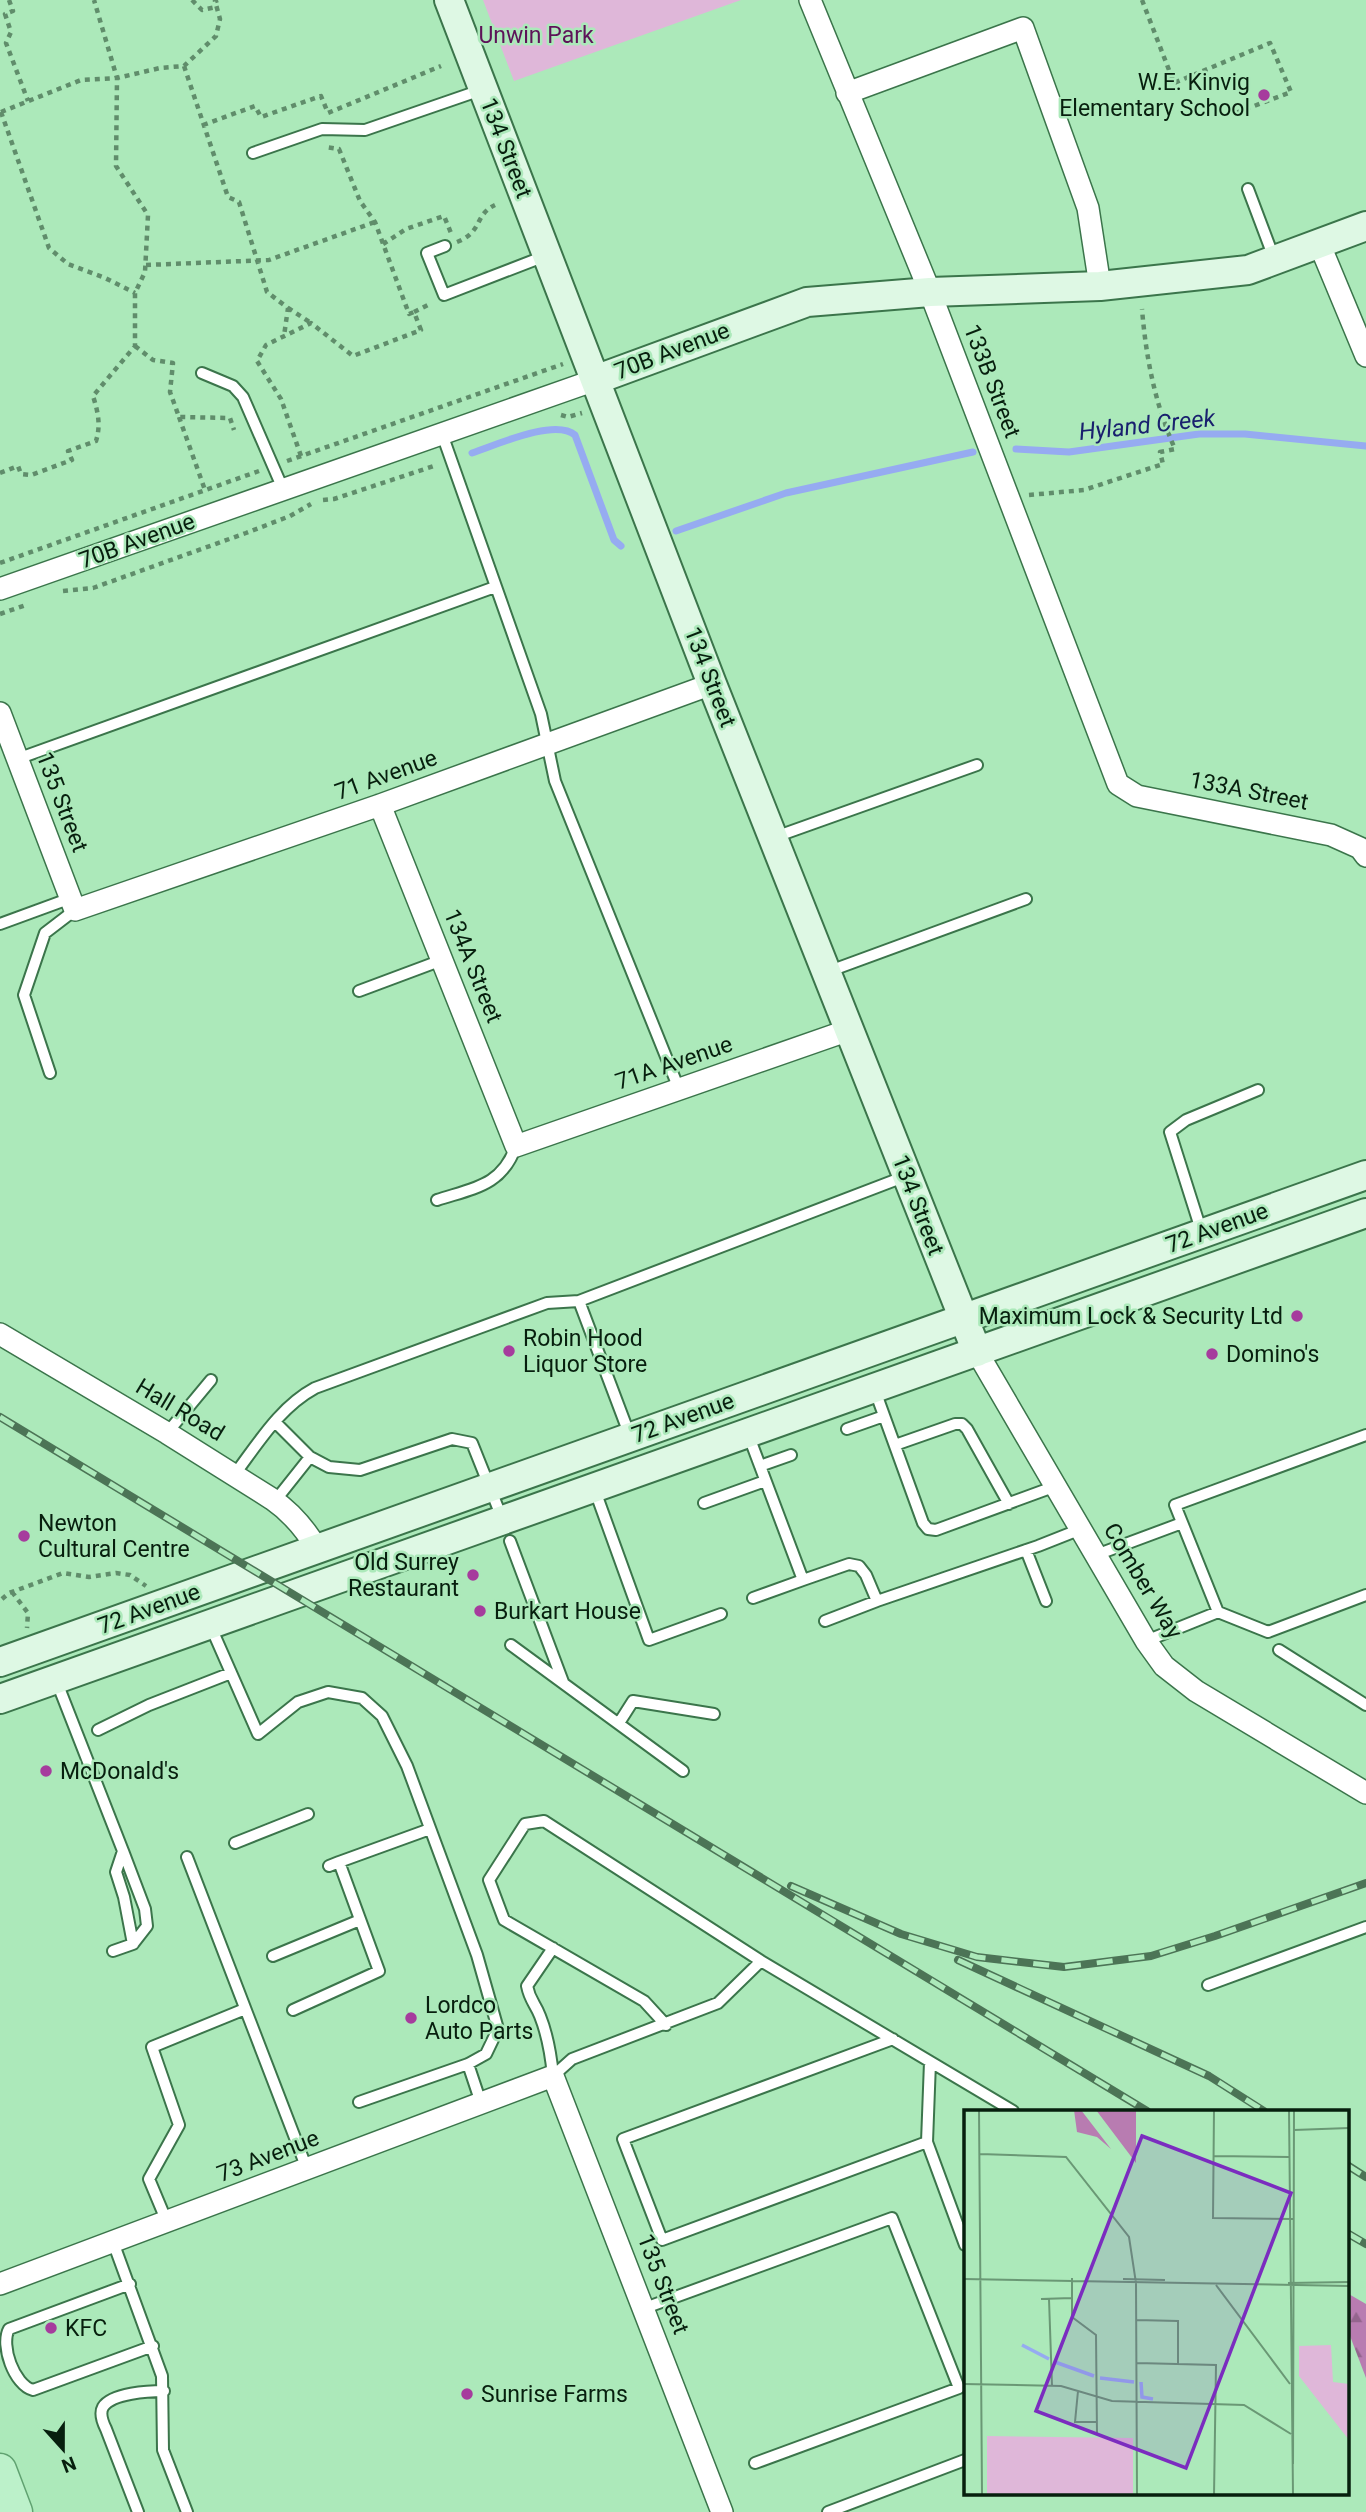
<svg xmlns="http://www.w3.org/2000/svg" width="1366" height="2512" font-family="Roboto,sans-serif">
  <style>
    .green { fill: #dfb7d9 }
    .forest { fill: url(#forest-firs) }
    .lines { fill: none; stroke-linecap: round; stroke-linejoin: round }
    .stream { stroke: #96abf1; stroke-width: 7 }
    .lane-casing { stroke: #3b754b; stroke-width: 14 }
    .street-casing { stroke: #3b754b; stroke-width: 24 }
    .secondary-casing { stroke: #3b754b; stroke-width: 32 }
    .primary-casing { stroke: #60a271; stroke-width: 35 }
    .path { stroke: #608d6b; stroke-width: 4.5; stroke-dasharray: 5 5; stroke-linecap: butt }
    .lane { stroke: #fff; stroke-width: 10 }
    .street { stroke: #fff; stroke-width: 21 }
    .secondary { stroke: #def8e4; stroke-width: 28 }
    .primary { stroke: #bcf1ca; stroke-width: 32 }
    .rail-casing { stroke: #4c7456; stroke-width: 8 }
    .rail { stroke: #ace9ba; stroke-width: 5; stroke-dasharray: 16; stroke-linecap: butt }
    .poi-dot { fill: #a63c9d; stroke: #ace9ba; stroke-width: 2.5 }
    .labels { text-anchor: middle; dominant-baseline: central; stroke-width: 5; stroke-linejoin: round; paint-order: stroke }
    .park-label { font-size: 23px; fill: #5d1358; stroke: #ace9ba }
    .poi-label { font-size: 23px; fill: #071f0e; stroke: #ace9ba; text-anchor: start }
    .street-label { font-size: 23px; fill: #071f0e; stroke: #ace9ba }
    .water-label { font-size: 24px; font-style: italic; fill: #19206e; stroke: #ace9ba }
    .inset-river { fill: none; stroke: #96abf1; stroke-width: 3.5 }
    .inset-road { fill: none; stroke: #6a9875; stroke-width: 2 }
    .view { fill: #7b2cbf; fill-opacity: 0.15; stroke: #7b2cbf; stroke-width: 3.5 }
    .inset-edge { fill: none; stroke: #071f0e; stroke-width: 3.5 }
  </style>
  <defs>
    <pattern id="forest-firs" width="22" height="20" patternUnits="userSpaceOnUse" patternTransform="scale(1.75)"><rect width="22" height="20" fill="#b87cb1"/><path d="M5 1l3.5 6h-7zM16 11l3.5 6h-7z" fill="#94658e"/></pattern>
  </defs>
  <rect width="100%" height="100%" fill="#ace9ba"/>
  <path class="green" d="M 483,0 L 741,0 L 514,81 Z"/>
  <path class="forest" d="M 1347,2293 L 1366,2304 L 1366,2378 L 1347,2328 Z"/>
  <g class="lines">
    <path class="stream" d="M 1016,449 L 1069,452 L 1199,434 L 1245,434 L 1366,446
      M 472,453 C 496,445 555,418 575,435 L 614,540 L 621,546
      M 676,531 L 786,493 L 973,452"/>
    <g class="lane-casing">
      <path id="lane" d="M 253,153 L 322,129 L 365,130 L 481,90
        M 1248,189 L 1274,258
        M 445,246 L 427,253 L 444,295 L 545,256
        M 202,373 L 233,386 L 243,397 L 283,489
        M 442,434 L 541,714 L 555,781 L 679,1089
        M 17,759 L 495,587
        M 775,837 L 977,765
        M 0,924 L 71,898
        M 827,972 L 1026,899
        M 359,991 L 442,960
        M 50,1073 L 24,995 L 45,933 L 75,910
        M 437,1200 C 474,1188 502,1186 516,1146
        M 1202,1233 L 1170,1132 L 1186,1120 L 1258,1090
        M 579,1301 L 630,1436
        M 874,1388 L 923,1523 L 928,1529 L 936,1530 L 1056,1486
        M 275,1422 L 310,1457 L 329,1467 L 360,1470 L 452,1439 L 472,1443 L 502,1518
        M 847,1429 L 884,1416
        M 167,1433 L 211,1380
        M 748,1434 L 803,1580 L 849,1564 L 859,1566 L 866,1575 L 877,1601 L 1038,1546 L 1081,1529
        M 895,1445 L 955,1424 L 962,1424 L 967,1429 L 1009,1504
        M 760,1466 L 791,1455
        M 235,1474 C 259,1442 280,1407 315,1388 L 547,1303 L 579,1301 L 906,1176
        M 594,1488 L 649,1640 L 721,1614
        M 275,1501 L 310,1457
        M 704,1503 L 765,1481
        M 510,1541 L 563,1682
        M 1026,1550 L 1046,1601
        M 1096,1555 L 1182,1523
        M 753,1598 L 803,1580
        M 1218,1612 L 1175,1505 L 1366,1435
        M 825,1621 L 877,1601
        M 210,1625 L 258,1734 L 298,1702 L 328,1692 L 362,1698 L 382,1716 L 407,1766 L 477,1955 L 498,2029 L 486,2054 L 468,2064 L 359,2102
        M 1146,1641 L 1218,1612 L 1268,1632 L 1366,1595
        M 511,1645 L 683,1771
        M 1279,1650 L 1366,1705
        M 56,1680 L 123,1851 L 116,1872 L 124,1897 L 133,1944 L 113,1951
        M 619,1723 L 633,1701 L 714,1714
        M 98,1730 L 149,1705 L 231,1673
        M 235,1843 L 308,1814
        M 123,1851 L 145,1909 L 147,1926 L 133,1944
        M 187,1857 L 307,2169
        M 339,1862 L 430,1829
        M 553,1948 L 527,1986 C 530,2001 535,2003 540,2016 C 548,2036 551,2055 553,2076
        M 273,1956 L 360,1920
        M 1208,1985 L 1366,1927
        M 293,2010 L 379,1971 L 339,1862 L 329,1866
        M 666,2025 L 644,2001 L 504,1920 L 489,1880 L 525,1824 L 544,1821 L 761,1961 L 1013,2111
        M 893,2039 L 623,2139 L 662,2240 L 927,2142 L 930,2062
        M 468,2064 L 481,2103
        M 553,2076 L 572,2059 L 718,2003 L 761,1961
        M 927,2142 L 965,2245
        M 167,2222 L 149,2179 L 179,2125 L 152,2047 L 245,2009
        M 113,2242 L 162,2376 L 163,2450 L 187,2512
        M 130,2284 L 9,2329 C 0,2345 14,2385 33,2390 L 153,2346
        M 645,2308 L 892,2218 L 959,2388 L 755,2463
        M 138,2512 L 106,2429 C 103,2423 99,2414 103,2407 C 112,2393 149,2391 164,2391
        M 828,2512 L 965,2460"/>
    </g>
    <g class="street-casing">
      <path id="street" d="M 810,0 L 930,292 L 1118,784 L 1137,796 L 1331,835 L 1360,848 L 1366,856
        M 847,93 L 1023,28 L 1088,208 L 1100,286
        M 1319,243 L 1366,356
        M 0,589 L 595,380
        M 0,713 L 75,910 L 380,805 L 712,684
        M 380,805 L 516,1146 L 849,1030
        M 0,1334 L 167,1433 L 272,1499 C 292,1513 305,1528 317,1549
        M 977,1352 L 1146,1641 L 1164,1666 L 1196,1691 L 1366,1793
        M 0,2284 L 553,2076 L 722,2512"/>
    </g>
    <g class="secondary-casing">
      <path id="secondary" d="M 449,0 L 712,684 L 977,1352
        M 595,380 L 807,302 L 930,292 L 1100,286 L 1248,270 L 1366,226
        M 0,1662 L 1366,1175
        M 0,1699 L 1366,1213"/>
    </g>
    <g class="primary-casing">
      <path id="primary" d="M 0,2470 L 16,2512"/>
    </g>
    <path class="path" d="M 9,0 L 13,11 L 5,14 L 11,32 L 6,43 L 28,101
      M 192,0 L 202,10 L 216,7
      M 1142,0 L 1174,83 L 1270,43 L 1291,92 L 1233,114
      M 184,66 L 228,197 L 239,202 L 267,292 L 288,308 L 284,336
      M 1,112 L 49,248 L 68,264 L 105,278 L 135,293
      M 1,112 L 81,80 L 117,78 L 94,0
      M 203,125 L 255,106 L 261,117 L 321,96 L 328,113 L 441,66
      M 457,242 C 483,232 474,215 495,205
      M 383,244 L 406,229 L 444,216 L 451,233
      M 146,265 L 269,260 L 375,222
      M 288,308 L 311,323
      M 414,312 L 428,305
      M 135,346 L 153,360 L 173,363 L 170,392 L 179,417 L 230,418 L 234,430
      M 561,415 L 568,417 L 582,413
      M 179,417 L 205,490
      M 301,456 L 281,399 L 257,361 L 266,345 L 311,323 L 353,356 L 421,330 L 414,312 L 409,314 L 375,222 L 360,201 L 339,149 L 326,147
      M 287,461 L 563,364
      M 0,473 L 18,466 L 21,474 L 31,475 L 72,460 L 68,451 L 96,441 C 101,425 98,412 93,396 L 135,346 L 135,293 L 145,272 L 148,215 L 116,166 L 117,78 L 160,68 L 184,66 L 216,36 L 220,19 L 215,1 L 218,0
      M 1029,495 L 1084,490 L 1163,464 L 1160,452 L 1175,449 C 1155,404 1146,358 1142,309
      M 323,500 L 334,499 L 437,465
      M 0,563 L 259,471
      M 63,591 L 93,588 L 246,533 L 290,516 L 311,504
      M 0,614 L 26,605
      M 12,1592 L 28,1613 L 27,1628
      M 2,1599 L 9,1593 L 63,1573 L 89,1577 L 116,1573 L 130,1575 L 146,1586"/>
    <use href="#lane" class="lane"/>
    <use href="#street" class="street"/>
    <use href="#secondary" class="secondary"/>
    <use href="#primary" class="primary"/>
    <g class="rail-casing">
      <path id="rail" d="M 0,1417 L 1147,2111
        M 791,1886 L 901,1934 L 977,1957 L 1064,1967 L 1151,1956 L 1215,1936 L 1366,1883
        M 958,1960 L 1209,2076 L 1264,2111
        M 1347,2165 L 1366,2177
        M 1347,2233 L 1366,2244"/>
    </g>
    <use href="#rail" class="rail"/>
  </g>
  <g class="poi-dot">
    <circle cx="1264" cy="95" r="7"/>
    <circle cx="1297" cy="1316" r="7"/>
    <circle cx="509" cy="1351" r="7"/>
    <circle cx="1212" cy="1354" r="7"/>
    <circle cx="24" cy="1536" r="7"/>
    <circle cx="473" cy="1575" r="7"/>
    <circle cx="480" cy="1611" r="7"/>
    <circle cx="46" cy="1771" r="7"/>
    <circle cx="411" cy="2018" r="7"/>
    <circle cx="51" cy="2328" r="7"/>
    <circle cx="467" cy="2394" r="7"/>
  </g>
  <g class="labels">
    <g class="park-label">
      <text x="536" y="35">Unwin Park</text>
    </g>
    <g class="poi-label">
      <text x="1250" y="82" text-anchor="end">W.E. Kinvig<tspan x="1250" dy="26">Elementary School</tspan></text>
      <text x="1283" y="1316" text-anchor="end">Maximum Lock &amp; Security Ltd</text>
      <text x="523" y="1338">Robin Hood<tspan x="523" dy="26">Liquor Store</tspan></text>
      <text x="1226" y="1354">Domino's</text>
      <text x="38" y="1523">Newton<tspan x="38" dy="26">Cultural Centre</tspan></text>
      <text x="459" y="1562" text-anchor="end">Old Surrey<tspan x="459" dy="26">Restaurant</tspan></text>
      <text x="494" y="1611">Burkart House</text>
      <text x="60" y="1771">McDonald's</text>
      <text x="425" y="2005">Lordco<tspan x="425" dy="26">Auto Parts</tspan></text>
      <text x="65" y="2328">KFC</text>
      <text x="481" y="2394">Sunrise Farms</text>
    </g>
    <g class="street-label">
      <text transform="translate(506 148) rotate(69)">134 Street</text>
      <text transform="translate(672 351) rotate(-21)">70B Avenue</text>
      <text transform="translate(992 381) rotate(69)">133B Street</text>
      <text transform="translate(137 541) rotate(-20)">70B Avenue</text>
      <text transform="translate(710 677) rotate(69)">134 Street</text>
      <text transform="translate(386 775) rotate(-20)">71 Avenue</text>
      <text transform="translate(1249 791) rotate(11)">133A Street</text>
      <text transform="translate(62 802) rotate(69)">135 Street</text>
      <text transform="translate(473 966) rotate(68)">134A Street</text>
      <text transform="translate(674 1063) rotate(-19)">71A Avenue</text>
      <text transform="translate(918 1205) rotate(69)">134 Street</text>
      <text transform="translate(1217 1228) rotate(-20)">72 Avenue</text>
      <text transform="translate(180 1410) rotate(31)">Hall Road</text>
      <text transform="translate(683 1418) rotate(-20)">72 Avenue</text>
      <text transform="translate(1143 1581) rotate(59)">Comber Way</text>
      <text transform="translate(149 1609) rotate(-20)">72 Avenue</text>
      <text transform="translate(268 2156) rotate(-21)">73 Avenue</text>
      <text transform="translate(663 2284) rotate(69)">135 Street</text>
    </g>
    <g class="water-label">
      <text transform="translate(1147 425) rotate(-6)">Hyland Creek</text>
    </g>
  </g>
  <g transform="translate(964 2110)">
    <rect width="385" height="385" fill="#ace9ba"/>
    <path d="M 367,235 L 369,272 L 385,274 L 385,330 L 335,266 L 335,236 ZM 23,326 L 169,328 L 169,385 L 23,385 Z" fill="#dfb7d9"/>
    <path d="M 110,0 L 117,0 L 147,39 L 133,27 L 113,22 ZM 132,0 L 172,0 L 172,53 Z" fill="#b87cb1"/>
    <path class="inset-river" d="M 58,235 L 85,249M 91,252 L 130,266M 136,268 L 170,272M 177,272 L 178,287 L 189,289"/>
    <path class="inset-road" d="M 15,0 L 17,252M 250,0 L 249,108 L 329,109M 325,0 L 329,385M 330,20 L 385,18M 16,44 L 102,47 L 165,127 L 172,173 L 173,385M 250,46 L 325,47M 108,168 L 108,207 L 132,225 L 133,324M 0,169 L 385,176M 159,169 L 201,170M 324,173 L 385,172M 252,175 L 326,274M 77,189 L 108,188M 85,189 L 88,276M 172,210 L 214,211 L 214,254M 17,251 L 18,385M 173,253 L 252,255 L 250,385M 0,274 L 97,276 L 148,291 L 280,295 L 327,324M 114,281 L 111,312 L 133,312M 329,354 L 330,0"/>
    <path class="view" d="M 178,26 L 327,83 L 222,358 L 72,301 Z"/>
    <rect width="385" height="385" class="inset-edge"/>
  </g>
  <g transform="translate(63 2449) rotate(159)" stroke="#ace9ba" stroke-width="5" paint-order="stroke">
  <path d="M0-5L12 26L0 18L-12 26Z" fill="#071f0e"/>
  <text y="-10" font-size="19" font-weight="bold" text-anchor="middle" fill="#071f0e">N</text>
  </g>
</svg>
